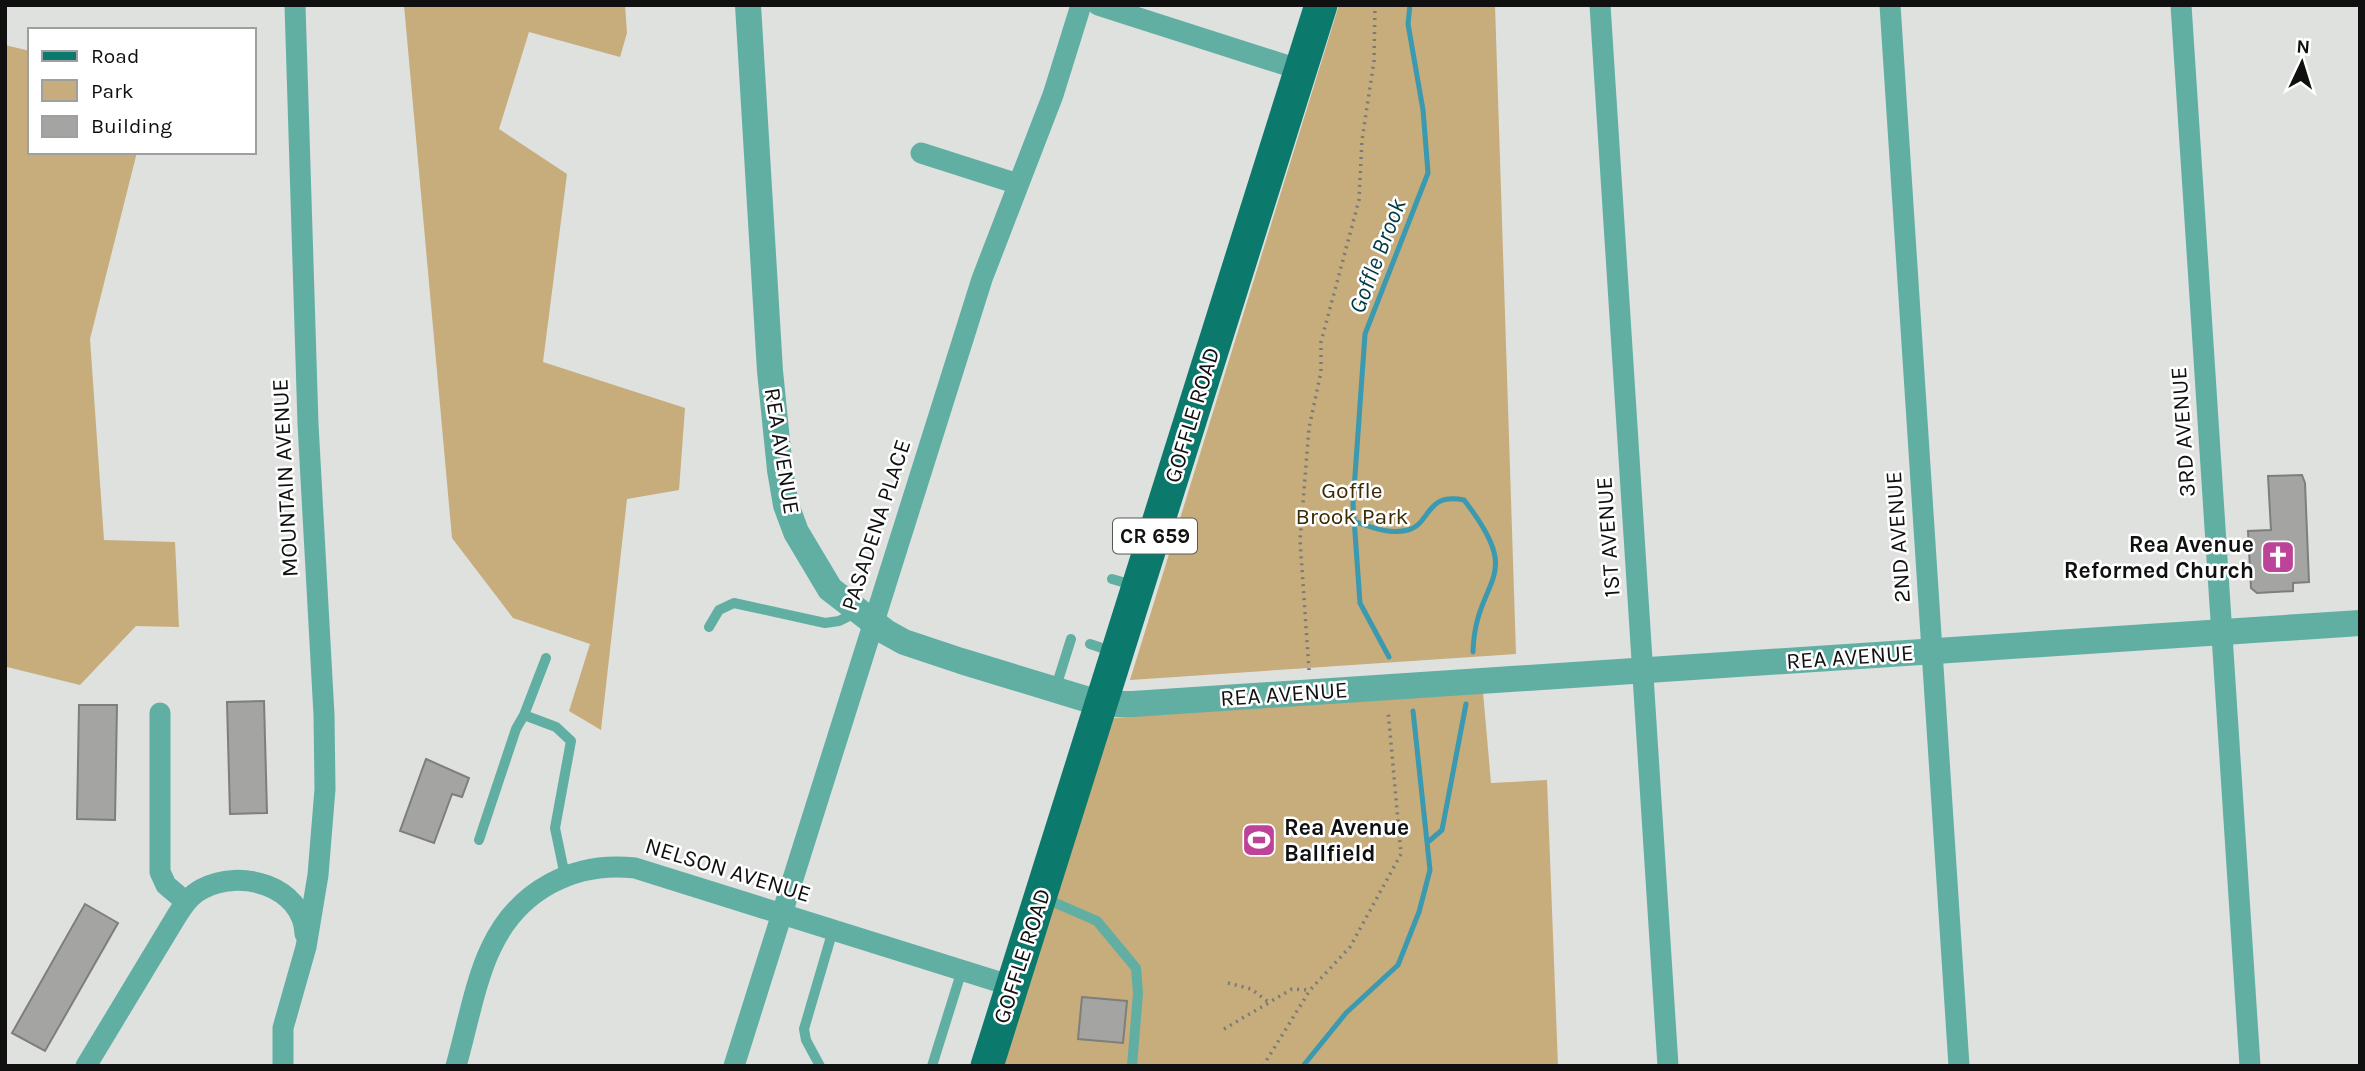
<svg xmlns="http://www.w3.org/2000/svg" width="2365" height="1071" font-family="Karla,sans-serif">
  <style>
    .green { fill: #c7ac7c }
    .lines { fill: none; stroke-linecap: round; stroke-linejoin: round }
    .stream { stroke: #3b99b0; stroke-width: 5 }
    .building { fill: #a4a4a2; stroke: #7e7e7c; stroke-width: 2 }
    .path { stroke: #797b79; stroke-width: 3.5; stroke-dasharray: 2 5; stroke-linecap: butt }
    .service { stroke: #61afa3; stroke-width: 10 }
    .minor { stroke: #61afa3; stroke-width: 21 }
    .tertiary { stroke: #61afa3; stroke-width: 26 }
    .primary { stroke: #0c796d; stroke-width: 33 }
    .labels { text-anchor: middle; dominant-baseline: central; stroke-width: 5; stroke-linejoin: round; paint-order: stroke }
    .shield { fill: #fff; stroke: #575857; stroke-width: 2 }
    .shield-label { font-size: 21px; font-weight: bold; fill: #0f100f }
    .street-label { font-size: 23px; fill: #0f100f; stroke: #fff }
    .park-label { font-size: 23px; fill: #3c2a03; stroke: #fff }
    .poi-label { font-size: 23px; font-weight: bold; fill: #0f100f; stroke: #fff; text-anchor: end }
    .water-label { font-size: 24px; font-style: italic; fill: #003b47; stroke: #fff }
  </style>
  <rect width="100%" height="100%" fill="#dee1de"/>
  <path class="green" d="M 404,5 L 625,5 L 627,33 L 620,57 L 529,32 L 499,129 L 567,174 L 543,362 L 685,408 L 679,490 L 627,499 L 601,730 L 569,711 L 590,644 L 513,618 L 452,538 Z
    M 1339,5 L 1495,5 L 1516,654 L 1130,680 Z
    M 5,45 L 30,51 L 30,152 L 137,152 L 90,339 L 104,540 L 175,542 L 179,627 L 136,626 L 80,685 L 7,667 L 5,669 Z
    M 1483,692 L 1491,783 L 1547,780 L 1558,1066 L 1001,1066 L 1112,718 Z"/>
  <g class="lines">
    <path class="stream" d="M 1353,521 C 1371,527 1389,535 1408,530 C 1431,524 1425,492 1464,500 C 1528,582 1475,575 1473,652
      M 1389,657 L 1360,603 L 1353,504 L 1365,334 L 1428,173 L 1423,110 L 1408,24 L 1410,5
      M 1428,842 L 1442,830 L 1466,704
      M 1303,1066 L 1346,1013 L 1398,965 L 1419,912 L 1430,870 L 1413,711"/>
  </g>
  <path class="building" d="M 2302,475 L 2305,483 L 2309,582 L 2293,583 L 2293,591 L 2257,593 L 2251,588 L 2248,531 L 2271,530 L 2268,476 Z
    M 264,701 L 267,813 L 230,814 L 227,702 Z
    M 79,705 L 117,705 L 115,820 L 77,819 Z
    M 426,759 L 469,778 L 462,797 L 452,794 L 434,843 L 400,831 Z
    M 85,904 L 118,923 L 45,1051 L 12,1033 Z
    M 1082,997 L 1127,1001 L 1123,1043 L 1078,1039 Z"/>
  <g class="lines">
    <path class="path" d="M 1309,670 L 1300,540 L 1309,428 L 1321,372 L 1321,342 L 1359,200 L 1362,140 L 1374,61 L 1375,5
      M 1228,983 L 1251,989 L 1270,1003
      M 1224,1029 L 1292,989 L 1310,990
      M 1263,1066 L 1310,990 L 1350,947 L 1401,854 L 1388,710"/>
    <path class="service" d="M 1112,579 L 1136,586
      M 709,627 L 719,610 L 734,603 L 825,623 L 839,621 L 857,612
      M 1090,644 L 1114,652
      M 1055,690 L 1071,639
      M 524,715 L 546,658
      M 479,840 L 516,729 L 524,715 L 556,727 L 571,741 L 555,828 L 565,876
      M 1044,898 L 1097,921 L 1136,968 L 1138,993 L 1132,1066
      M 820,1066 L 806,1040 L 804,1029 L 833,930
      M 932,1066 L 962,970"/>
    <path class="minor" d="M 1098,5 L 1301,70
      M 1600,5 L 1668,1066
      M 1890,5 L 1959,1066
      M 2181,5 L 2250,1066
      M 921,153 L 1018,184
      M 160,713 L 160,872 L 166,885 L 186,902
      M 86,1066 L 176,917 C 183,906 190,895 202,889 C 240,868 303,886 305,934
      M 283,1066 L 283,1028 L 306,947 L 318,875 L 325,789 L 324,715 L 308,424 L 295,5
      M 456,1066 C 466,1031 476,978 491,948 C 518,890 574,861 635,868 L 1012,986
      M 734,1066 L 982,279 L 1053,95 L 1081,5"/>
    <path class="tertiary" d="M 748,5 L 770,371 L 780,470 L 786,505 L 796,532 L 830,589 L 886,632 L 904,642 L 961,661 L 1102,704 L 1133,704 L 2360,623"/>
    <path class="primary" d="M 987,1066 L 1321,5"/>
  </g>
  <defs>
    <g id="church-square" transform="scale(1.75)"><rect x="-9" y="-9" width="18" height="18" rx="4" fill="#bc4397" stroke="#fff"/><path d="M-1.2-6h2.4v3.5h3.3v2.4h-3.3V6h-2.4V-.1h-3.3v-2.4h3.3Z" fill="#fff"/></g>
    <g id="stadium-square" transform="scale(1.75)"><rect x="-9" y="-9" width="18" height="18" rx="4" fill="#bc4397" stroke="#fff"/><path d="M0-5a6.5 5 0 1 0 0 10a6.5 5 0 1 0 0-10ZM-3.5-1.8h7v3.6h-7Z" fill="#fff"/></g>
  </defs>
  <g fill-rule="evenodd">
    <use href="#church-square" x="2278" y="557"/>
    <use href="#stadium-square" x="1259" y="840"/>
  </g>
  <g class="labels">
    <rect class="shield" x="1113" y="518.5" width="84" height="35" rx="5"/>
    <g class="shield-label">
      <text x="1155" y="536">CR 659</text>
    </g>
    <g class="street-label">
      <text transform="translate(1192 415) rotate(-73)">GOFFLE ROAD</text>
      <text transform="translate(2183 432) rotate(-94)">3RD AVENUE</text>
      <text transform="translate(782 451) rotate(81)">REA AVENUE</text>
      <text transform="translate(285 478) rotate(-93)">MOUNTAIN AVENUE</text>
      <text transform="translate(876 525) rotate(-72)">PASADENA PLACE</text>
      <text transform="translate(1608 537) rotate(-94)">1ST AVENUE</text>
      <text transform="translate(1898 537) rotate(-94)">2ND AVENUE</text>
      <text transform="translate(1850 657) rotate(-4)">REA AVENUE</text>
      <text transform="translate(1284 694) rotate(-4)">REA AVENUE</text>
      <text transform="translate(728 870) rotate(17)">NELSON AVENUE</text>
      <text transform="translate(1022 956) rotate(-72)">GOFFLE ROAD</text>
    </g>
    <g class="park-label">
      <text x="1352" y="490">Goffle<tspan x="1352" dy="26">Brook Park</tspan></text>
    </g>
    <g class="poi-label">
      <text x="2254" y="544">Rea Avenue<tspan x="2254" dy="26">Reformed Church</tspan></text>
      <text x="1284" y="827" text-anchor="start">Rea Avenue<tspan x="1284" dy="26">Ballfield</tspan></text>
    </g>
    <g class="water-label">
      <text transform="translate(1377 256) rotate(-69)">Goffle Brook</text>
    </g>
  </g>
  <rect width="2365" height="1071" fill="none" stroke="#0f100f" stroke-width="14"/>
  <rect x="28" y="28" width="228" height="126" fill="#ffffff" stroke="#9f9f9f" stroke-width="2"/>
  <rect x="42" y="51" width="35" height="10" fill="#0c796d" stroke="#9f9f9f" stroke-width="2"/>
  <text x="91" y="63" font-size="21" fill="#0f100f">Road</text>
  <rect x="42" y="80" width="35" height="21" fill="#c7ac7c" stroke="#9f9f9f" stroke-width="2"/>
  <text x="91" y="98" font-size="21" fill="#0f100f">Park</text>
  <rect x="42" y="116" width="35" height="21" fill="#a4a4a2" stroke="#9f9f9f" stroke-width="2"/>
  <text x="91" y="133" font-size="21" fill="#0f100f">Building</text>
  <g transform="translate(2302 63) rotate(4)" stroke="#ffffff" stroke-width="5" paint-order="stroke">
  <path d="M0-5L12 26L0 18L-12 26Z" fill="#0f100f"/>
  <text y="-10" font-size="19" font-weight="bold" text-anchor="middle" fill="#0f100f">N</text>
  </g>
</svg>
